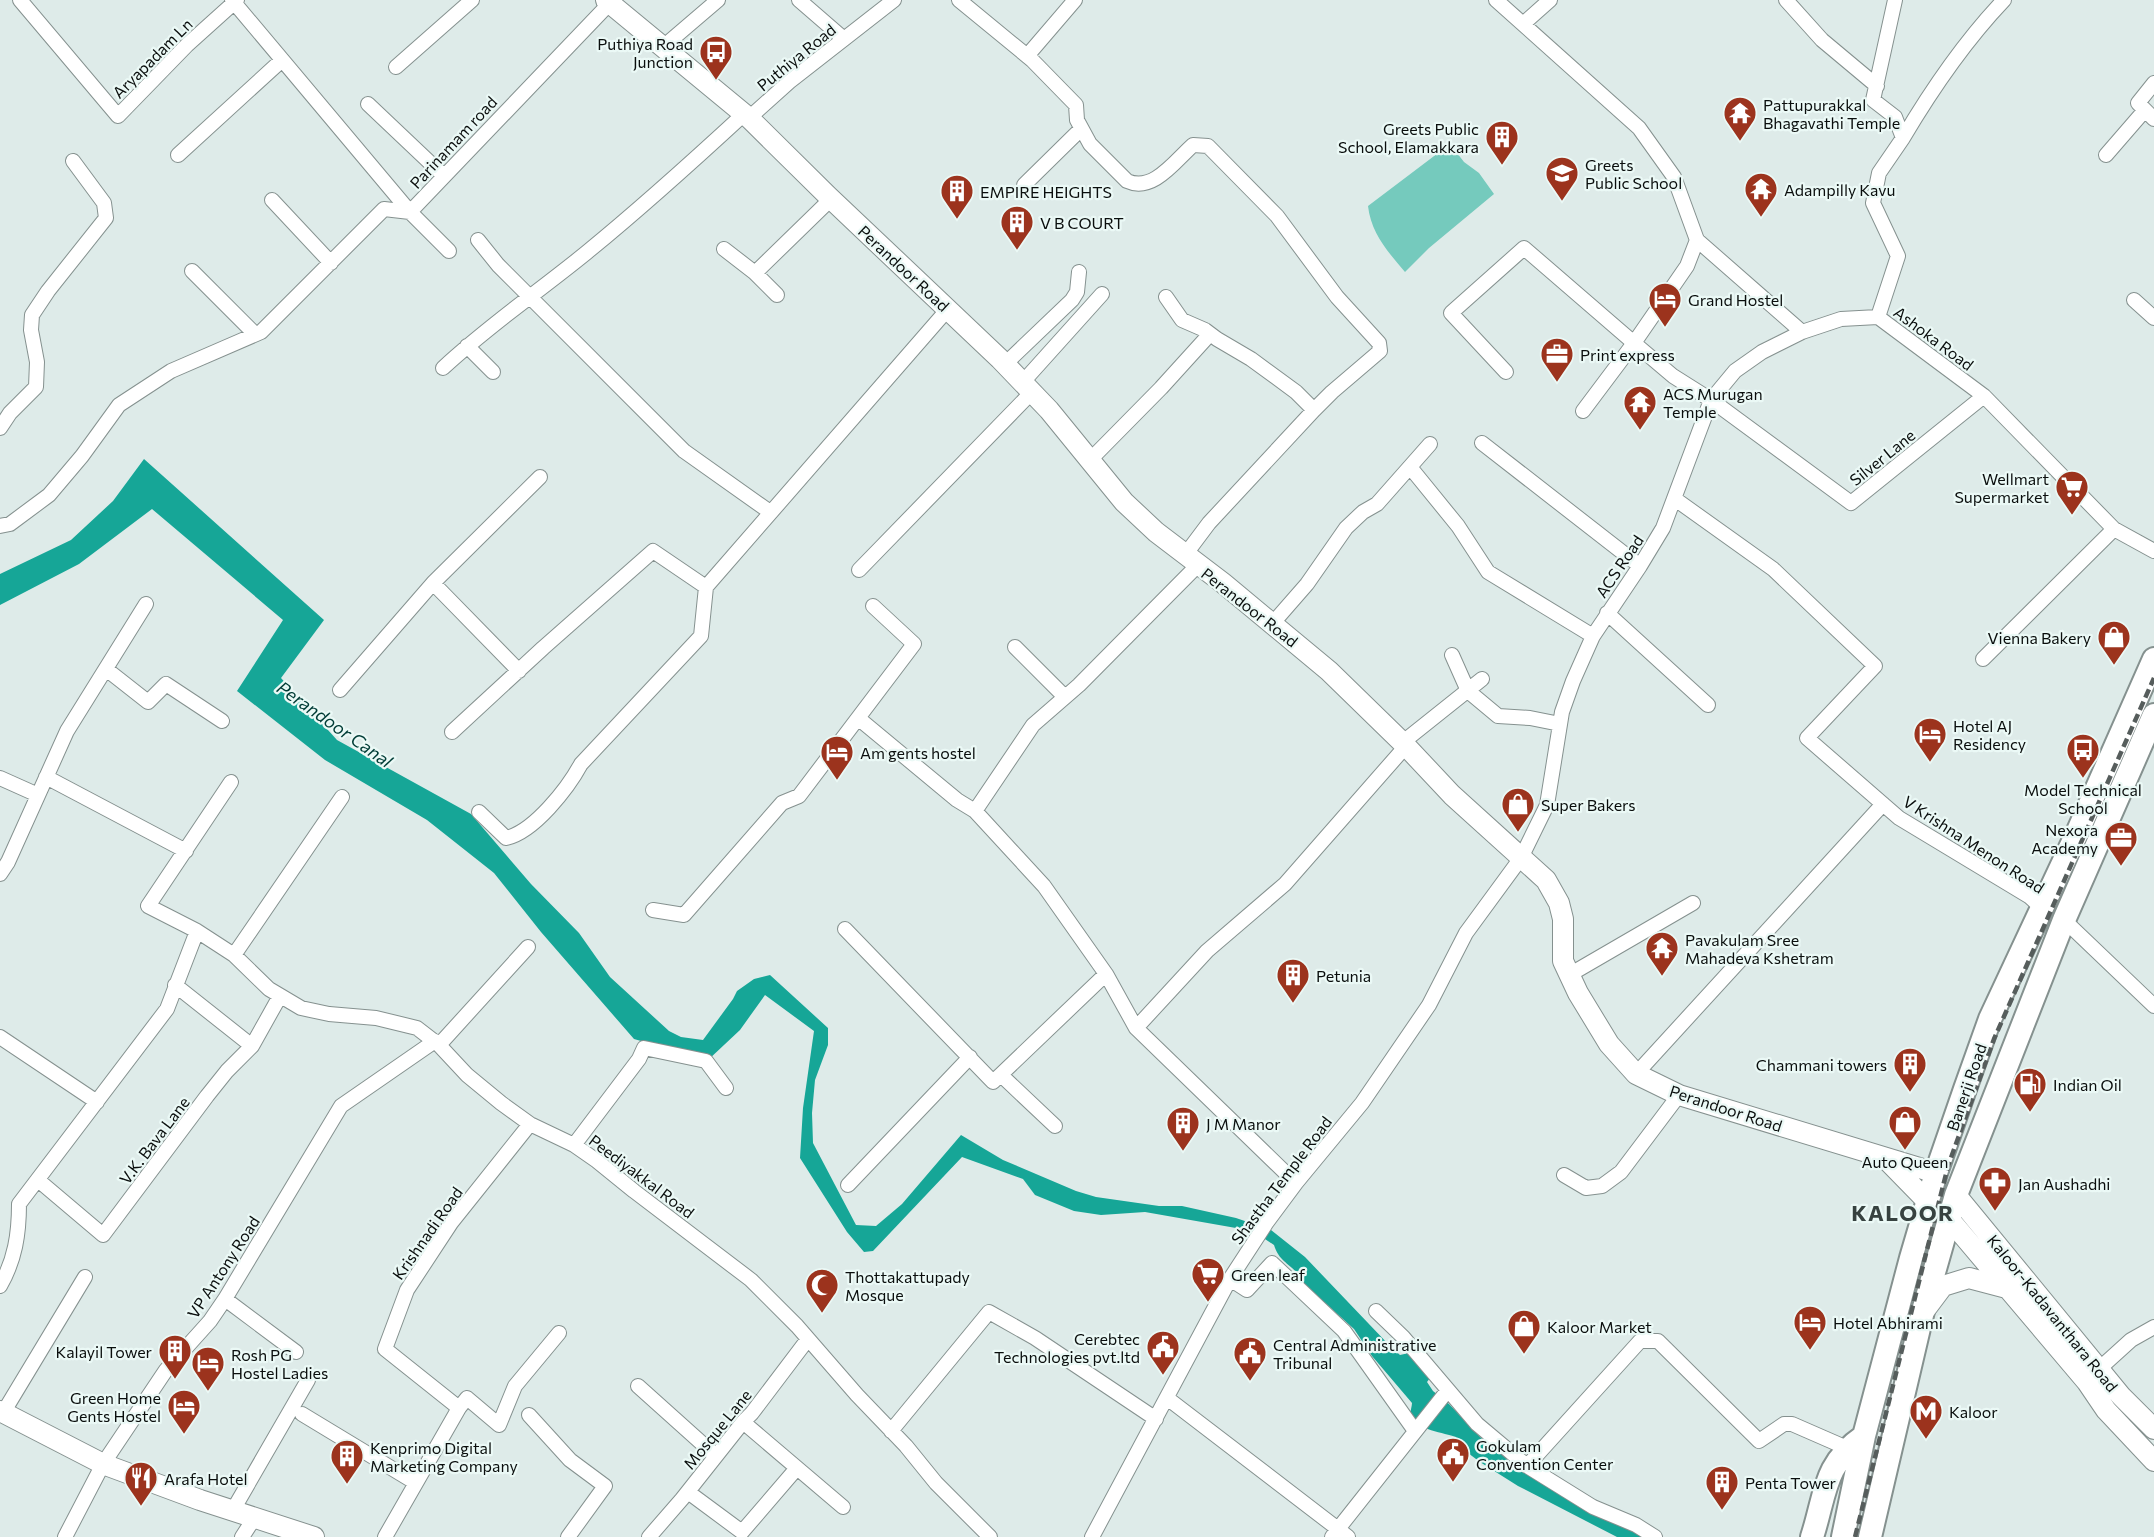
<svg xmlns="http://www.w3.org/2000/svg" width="2154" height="1537" font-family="Commissioner,sans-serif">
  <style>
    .green { fill: #75cabd }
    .water { fill: #16a697 }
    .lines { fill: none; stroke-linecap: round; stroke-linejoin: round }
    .street-casing { stroke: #85918f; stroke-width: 16 }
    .secondary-casing { stroke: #85918f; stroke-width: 22 }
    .primary-casing { stroke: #85918f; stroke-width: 26 }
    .street { stroke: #fff; stroke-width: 14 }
    .secondary { stroke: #fff; stroke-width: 20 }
    .primary { stroke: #fff; stroke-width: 22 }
    .rail { stroke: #565d5c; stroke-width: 4.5; stroke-dasharray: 9 4.5; stroke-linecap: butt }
    .labels { text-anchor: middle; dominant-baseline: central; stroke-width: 4.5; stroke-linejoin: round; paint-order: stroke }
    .poi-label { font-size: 16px; fill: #0a0e0d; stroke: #ebf9f6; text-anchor: start }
    .street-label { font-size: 16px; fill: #0a0e0d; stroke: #ebf9f6 }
    .water-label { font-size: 18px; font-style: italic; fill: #003c36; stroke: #ebf9f6 }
    .district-label { font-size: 22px; font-weight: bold; letter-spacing: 1.5px; fill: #374240; stroke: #ebf9f6 }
  </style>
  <rect width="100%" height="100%" fill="#deebe9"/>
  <path class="green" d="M 1450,144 L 1464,162 L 1479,173 L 1494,194 L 1429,248 L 1405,272 C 1388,252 1371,233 1368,206 Z"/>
  <path class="water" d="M 144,459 L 324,620 L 281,678 L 337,740 L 471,814 L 531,884 L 579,933 L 610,977 L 669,1031 L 681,1037 L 703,1040 L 733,999 L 737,991 L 754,979 L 770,975 L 828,1028 L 828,1045 L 815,1080 L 812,1113 L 813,1143 L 856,1225 L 876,1226 L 902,1204 L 961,1135 L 1003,1160 L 1076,1191 L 1096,1197 L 1159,1206 L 1182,1206 L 1236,1218 L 1271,1230 L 1305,1257 L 1390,1346 L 1400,1355 L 1409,1353 L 1430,1378 L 1427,1382 L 1433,1391 L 1449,1404 L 1484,1441 L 1526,1471 L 1642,1537 L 1617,1537 L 1518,1486 L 1480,1462 L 1456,1444 L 1456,1437 C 1445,1433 1416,1429 1411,1418 C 1409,1414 1412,1407 1412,1403 L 1372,1356 L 1354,1329 L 1301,1281 C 1294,1263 1280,1265 1274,1245 L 1253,1231 L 1145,1212 L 1101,1215 L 1074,1211 L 1035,1195 L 1023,1179 L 962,1157 L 873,1251 L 864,1252 L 847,1232 L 800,1158 L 803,1108 L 814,1031 L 765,995 L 740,1030 L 708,1060 L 634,1039 L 541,932 L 494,873 L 427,820 L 325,760 L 237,691 L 283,620 L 152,509 L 79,564 L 0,605 L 0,574 L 71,540 L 113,501 Z"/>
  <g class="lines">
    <g class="street-casing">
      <path id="street" d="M 20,0 L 118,116 L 187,45 L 237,0
        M 232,0 L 410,212 L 449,251
        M 799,0 L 844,39
        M 959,0 L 1032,60 L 1076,105 L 1077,120 L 1090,144 L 1127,181 C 1153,193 1175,161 1193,145 L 1208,146 L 1277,216 L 1337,297 L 1379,343 L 1380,351 L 1332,392 L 1314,410 L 1209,523 L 1185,555
        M 1496,0 L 1639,128 L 1674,177 L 1697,240 L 1802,332 L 1841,319 L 1878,317 L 1984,396 L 2114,529 L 2154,551
        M 1786,0 L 1822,40 L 1877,86
        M 1523,24 L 1550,0
        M 663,47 L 718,0
        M 1027,56 L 1075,0
        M 396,67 L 472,0
        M 2154,83 L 2138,103 L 2154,119
        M 368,104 L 444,176
        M 749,118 L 789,82 L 894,0
        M 1903,138 C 1932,89 1965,41 2004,0
        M 178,155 L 282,60
        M 2106,155 L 2145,110
        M 1024,185 L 1081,129
        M 272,200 L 331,263
        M 478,240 L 498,265 L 684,451 L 770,512
        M 1697,240 L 1687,266 L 1634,343 L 1673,376 L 1711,400 L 1851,503 L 1984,396
        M 724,249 L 755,273 L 777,295
        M 192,271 L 255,334
        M 755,273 L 831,199
        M 1166,297 L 1182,320 L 1205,330 L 1217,339 L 1251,359 L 1296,392 L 1314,410
        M 2134,300 L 2154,318
        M 1878,317 L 1898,256 L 1873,203 L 1879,173 L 1903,138 L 1895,117 L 1873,100 L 1895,0
        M 467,346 L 493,372
        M 1005,364 L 1072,300 L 1077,292 L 1079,272
        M 443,368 C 488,326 538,292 586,253 C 640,209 692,162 744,114
        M 1506,372 L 1451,313 L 1524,248 L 1634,343 L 1583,411
        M 1022,383 L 1102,294
        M 0,428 L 10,413 L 36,387 L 37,362 L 31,330 L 32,315 L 48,291 L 106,218 L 104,203 L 73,161
        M 1482,443 L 1640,566
        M 1090,460 L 1161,388 L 1210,334
        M 1410,467 L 1458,526 L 1488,572 L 1593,636
        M 1675,499 L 1773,569 L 1875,666 L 1807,738 L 1899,818 L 2030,897 L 2042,908
        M 0,526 L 10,524 L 49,495 L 82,456 L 119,405 L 171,371 L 261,332 L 384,209 L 410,212 L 610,3
        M 859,570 L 1032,392
        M 433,583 L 519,671
        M 1607,613 L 1708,705
        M 1273,623 L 1307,584 L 1346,528 L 1363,512 L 1377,504 L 1430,444
        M 1015,647 L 1065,697
        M 1452,655 L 1468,691 L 1498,716 L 1530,718 L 1560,724
        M 1983,659 L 2114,529
        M 106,669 L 148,702 L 166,684 L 222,721
        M 340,690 L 433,583 L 540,477
        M 858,718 L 957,800 L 975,811 L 1044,886 L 1106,974 L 1136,1028 L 1296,1183
        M 452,732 L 543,648 L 653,551 L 706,587
        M 1403,742 L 1482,679
        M 46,777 L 186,851
        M 0,778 L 38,795
        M 231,782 L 148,906 L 197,931 L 234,955 L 269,989 L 301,1008 L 329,1014 L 376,1018 L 417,1028 L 439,1045 L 467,1075 L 501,1103 L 530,1124 L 574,1145 L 597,1161 L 634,1191 L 751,1280 L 797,1326 L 857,1395 L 906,1446 L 936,1483 L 990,1537
        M 975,811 L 1033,725 L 1079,685 L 1198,565
        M 479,812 L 506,838 C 534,832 568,788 581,764 L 701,636 L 706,587 L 948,309
        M 0,874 L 8,862 L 67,731 L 146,604
        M 653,910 L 684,915 L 782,803 L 799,796 L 914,644 L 873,606
        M 2064,920 L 2154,1006
        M 845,929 L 993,1082 L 1106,974
        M 234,955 L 342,797
        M 1569,975 L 1693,903
        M 175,985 L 252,1046
        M 1136,1028 L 1207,951 L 1285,884 L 1406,746
        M 0,1037 L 97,1102
        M 439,1045 L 528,947
        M 1636,1074 L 1883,804
        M 1001,1075 L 1055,1126
        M 574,1145 L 639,1059 L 644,1048 L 706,1061 L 726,1088
        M 1564,1175 L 1586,1188 L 1602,1186 L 1621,1172 L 1679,1095
        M 38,1180 L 103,1235 L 207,1096 L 227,1071 L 252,1046 L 280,996
        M 848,1185 L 970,1057
        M 1230,1279 L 1247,1290 L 1272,1263 L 1344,1331 L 1415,1431
        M 0,1286 C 15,1260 19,1234 19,1204 L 167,1009 L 197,931
        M 225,1299 L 296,1352
        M 1376,1311 L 1403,1337 L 1477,1424 L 1527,1466
        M 2099,1369 L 2131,1340 L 2154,1327
        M 638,1386 L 716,1456
        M 1167,1398 L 1338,1529 L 1332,1537
        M 459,1408 L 467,1398 L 499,1425 L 515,1386 L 559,1333
        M 3,1413 L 85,1277
        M 302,1414 L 416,1483
        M 529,1415 L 570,1460 L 605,1486 L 568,1537
        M 743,1422 L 843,1507
        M 891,1431 L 989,1312 L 1035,1338 L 1156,1419
        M 688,1492 L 742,1532 L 797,1468
        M 233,1510 L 308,1380
        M 65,1537 L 103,1464 L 166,1370 L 210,1321 L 225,1299 L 341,1106 L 435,1041
        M 242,1537 L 255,1517
        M 385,1537 L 459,1408 L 385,1349 L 407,1290 L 451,1223 L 530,1124
        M 649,1537 L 682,1499 L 743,1422 L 752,1413 L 808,1339
        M 1092,1537 L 1230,1279 L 1267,1222 L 1296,1183 L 1362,1103 L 1429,1005 L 1466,933 L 1521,858 L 1547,805 L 1562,712 L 1573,681 L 1593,636 L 1640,566 L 1663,528 L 1711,400 L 1735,371 L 1762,352 L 1802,332
        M 1348,1537 L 1338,1529 L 1448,1390
        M 1655,1537 L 1636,1525 L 1593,1507 L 1527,1466 L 1640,1341 L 1658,1341 L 1759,1441 L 1784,1424 L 1792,1424 L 1847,1448"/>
    </g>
    <g class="secondary-casing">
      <path id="secondary" d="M 606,0 L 749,118 L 828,196 L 1000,359 L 1049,410 L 1124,502 L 1156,532 L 1223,583 L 1329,671 L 1406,746 L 1452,795 L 1546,880 L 1559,903 L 1563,919 L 1563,961 L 1578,993 L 1609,1044 L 1636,1074 L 1679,1095 L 1936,1173
        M 1886,1159 L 1928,1202
        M 1956,1195 L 2121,1396 L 2154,1429
        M 1950,1220 L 2087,1382 L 2106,1410 L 2154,1461
        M 1925,1310 L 1943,1286 L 1969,1278 L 2007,1288
        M 0,1411 L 103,1464 L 200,1500 L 314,1537"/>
    </g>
    <g class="primary-casing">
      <path id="primary" d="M 1812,1537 C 1826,1494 1823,1464 1864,1436
        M 1843,1537 L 1864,1436 L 1911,1258 L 1936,1173 L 1965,1089 L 1990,1019 L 2078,831 L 2154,659
        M 1870,1537 L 1923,1311 L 1956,1195 L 2064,920 L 2154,715"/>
    </g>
    <use href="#street" class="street"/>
    <use href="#secondary" class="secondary"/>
    <use href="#primary" class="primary"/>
    <path class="rail" d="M 1855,1537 L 1948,1166 L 1994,1039 L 2154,678"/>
  </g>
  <defs>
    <g id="bus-pin" transform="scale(1.725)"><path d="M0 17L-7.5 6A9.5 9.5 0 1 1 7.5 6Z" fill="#9c331d" stroke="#ebf9f6"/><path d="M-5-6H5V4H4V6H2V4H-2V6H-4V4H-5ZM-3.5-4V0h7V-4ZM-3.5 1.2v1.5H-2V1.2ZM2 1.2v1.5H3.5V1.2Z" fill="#fff"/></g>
    <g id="temple-pin" transform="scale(1.725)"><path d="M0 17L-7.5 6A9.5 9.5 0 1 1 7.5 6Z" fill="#9c331d" stroke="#ebf9f6"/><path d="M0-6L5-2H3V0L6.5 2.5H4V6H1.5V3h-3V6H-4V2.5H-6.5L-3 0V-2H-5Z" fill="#fff"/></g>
    <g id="building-pin" transform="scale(1.725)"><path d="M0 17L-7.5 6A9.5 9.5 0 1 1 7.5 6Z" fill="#9c331d" stroke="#ebf9f6"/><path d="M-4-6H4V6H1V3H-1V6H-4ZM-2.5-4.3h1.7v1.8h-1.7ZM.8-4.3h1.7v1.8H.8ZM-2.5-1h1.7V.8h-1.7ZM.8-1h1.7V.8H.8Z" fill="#fff"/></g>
    <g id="school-pin" transform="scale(1.725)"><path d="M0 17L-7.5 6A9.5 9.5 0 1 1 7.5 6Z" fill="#9c331d" stroke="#ebf9f6"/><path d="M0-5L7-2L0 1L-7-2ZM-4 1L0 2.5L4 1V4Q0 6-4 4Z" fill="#fff"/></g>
    <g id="hotel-pin" transform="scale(1.725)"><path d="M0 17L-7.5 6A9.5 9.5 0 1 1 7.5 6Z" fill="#9c331d" stroke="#ebf9f6"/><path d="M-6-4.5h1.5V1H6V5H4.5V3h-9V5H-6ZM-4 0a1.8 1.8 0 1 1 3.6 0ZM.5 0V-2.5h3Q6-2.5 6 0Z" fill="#fff"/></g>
    <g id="office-pin" transform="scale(1.725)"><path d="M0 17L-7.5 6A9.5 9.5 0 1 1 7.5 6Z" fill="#9c331d" stroke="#ebf9f6"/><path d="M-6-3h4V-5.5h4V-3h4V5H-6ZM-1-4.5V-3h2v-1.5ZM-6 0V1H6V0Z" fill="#fff"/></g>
    <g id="supermarket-pin" transform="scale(1.725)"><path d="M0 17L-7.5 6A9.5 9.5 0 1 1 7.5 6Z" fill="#9c331d" stroke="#ebf9f6"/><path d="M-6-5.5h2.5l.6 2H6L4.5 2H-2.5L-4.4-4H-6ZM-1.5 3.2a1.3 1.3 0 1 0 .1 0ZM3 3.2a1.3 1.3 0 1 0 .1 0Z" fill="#fff"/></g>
    <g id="shop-pin" transform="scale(1.725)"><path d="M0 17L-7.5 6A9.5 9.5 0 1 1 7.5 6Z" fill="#9c331d" stroke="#ebf9f6"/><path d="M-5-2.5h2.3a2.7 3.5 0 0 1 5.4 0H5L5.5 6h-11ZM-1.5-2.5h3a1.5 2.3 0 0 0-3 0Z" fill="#fff"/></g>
    <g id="fuel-pin" transform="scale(1.725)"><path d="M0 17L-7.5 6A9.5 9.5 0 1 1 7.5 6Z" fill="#9c331d" stroke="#ebf9f6"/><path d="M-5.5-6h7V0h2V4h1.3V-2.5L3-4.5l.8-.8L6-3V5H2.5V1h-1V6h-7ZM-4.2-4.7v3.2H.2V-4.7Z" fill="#fff"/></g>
    <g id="pharmacy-pin" transform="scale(1.725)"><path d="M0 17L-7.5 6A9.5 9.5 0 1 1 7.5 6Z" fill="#9c331d" stroke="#ebf9f6"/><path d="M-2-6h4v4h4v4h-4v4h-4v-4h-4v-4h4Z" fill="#fff"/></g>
    <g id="mosque-pin" transform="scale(1.725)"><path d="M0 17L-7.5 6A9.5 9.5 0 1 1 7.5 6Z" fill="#9c331d" stroke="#ebf9f6"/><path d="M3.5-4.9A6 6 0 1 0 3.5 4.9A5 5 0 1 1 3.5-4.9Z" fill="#fff"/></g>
    <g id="civic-pin" transform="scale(1.725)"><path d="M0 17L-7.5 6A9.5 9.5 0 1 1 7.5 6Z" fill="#9c331d" stroke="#ebf9f6"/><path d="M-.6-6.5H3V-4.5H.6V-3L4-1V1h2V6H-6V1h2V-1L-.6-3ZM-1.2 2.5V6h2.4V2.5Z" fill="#fff"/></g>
    <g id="metro-pin" transform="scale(1.725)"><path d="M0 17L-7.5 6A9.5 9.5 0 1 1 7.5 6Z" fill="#9c331d" stroke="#ebf9f6"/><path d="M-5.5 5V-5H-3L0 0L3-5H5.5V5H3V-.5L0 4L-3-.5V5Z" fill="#fff"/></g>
    <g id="restaurant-pin" transform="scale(1.725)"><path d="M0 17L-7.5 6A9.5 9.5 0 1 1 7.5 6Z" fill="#9c331d" stroke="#ebf9f6"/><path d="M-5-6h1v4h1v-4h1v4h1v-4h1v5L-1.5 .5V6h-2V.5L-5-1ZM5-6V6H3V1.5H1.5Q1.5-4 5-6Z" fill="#fff"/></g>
  </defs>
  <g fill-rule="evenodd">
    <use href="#bus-pin" x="716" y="52"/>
    <use href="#temple-pin" x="1740" y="113"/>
    <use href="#building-pin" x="1502" y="137"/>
    <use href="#school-pin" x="1562" y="173"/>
    <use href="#temple-pin" x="1761" y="189"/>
    <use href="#building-pin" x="957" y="191"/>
    <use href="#building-pin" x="1017" y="222"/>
    <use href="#hotel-pin" x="1665" y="299"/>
    <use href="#office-pin" x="1557" y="354"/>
    <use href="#temple-pin" x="1640" y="402"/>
    <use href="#supermarket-pin" x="2072" y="487"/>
    <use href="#shop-pin" x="2114" y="637"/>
    <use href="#hotel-pin" x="1930" y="734"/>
    <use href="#bus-pin" x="2083" y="750"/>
    <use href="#hotel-pin" x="837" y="752"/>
    <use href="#shop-pin" x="1518" y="804"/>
    <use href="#office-pin" x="2121" y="838"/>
    <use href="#temple-pin" x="1662" y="948"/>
    <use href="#building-pin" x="1293" y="975"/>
    <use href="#building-pin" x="1910" y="1064"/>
    <use href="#fuel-pin" x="2030" y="1084"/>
    <use href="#shop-pin" x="1905" y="1122"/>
    <use href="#building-pin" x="1183" y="1123"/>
    <use href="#pharmacy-pin" x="1995" y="1183"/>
    <use href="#supermarket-pin" x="1208" y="1274"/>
    <use href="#mosque-pin" x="822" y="1285"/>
    <use href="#hotel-pin" x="1810" y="1322"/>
    <use href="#shop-pin" x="1524" y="1326"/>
    <use href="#civic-pin" x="1163" y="1347"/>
    <use href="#building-pin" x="175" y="1351"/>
    <use href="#civic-pin" x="1250" y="1353"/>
    <use href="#hotel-pin" x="208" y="1363"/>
    <use href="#hotel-pin" x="184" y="1406"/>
    <use href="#metro-pin" x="1926" y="1411"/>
    <use href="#civic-pin" x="1453" y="1454"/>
    <use href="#building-pin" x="347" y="1456"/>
    <use href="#restaurant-pin" x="141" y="1478"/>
    <use href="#building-pin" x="1722" y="1482"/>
  </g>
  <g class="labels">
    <g class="poi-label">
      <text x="693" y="43" text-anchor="end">Puthiya Road<tspan x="693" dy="18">Junction</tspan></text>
      <text x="1763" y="104">Pattupurakkal<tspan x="1763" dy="18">Bhagavathi Temple</tspan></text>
      <text x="1479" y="128" text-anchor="end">Greets Public<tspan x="1479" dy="18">School, Elamakkara</tspan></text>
      <text x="1585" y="164">Greets<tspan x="1585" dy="18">Public School</tspan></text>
      <text x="1784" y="189">Adampilly Kavu</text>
      <text x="980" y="191">EMPIRE HEIGHTS</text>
      <text x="1040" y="222">V B COURT</text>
      <text x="1688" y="299">Grand Hostel</text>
      <text x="1580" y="354">Print express</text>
      <text x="1663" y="393">ACS Murugan<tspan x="1663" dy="18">Temple</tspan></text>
      <text x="2049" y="478" text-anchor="end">Wellmart<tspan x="2049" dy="18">Supermarket</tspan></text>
      <text x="2091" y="637" text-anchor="end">Vienna Bakery</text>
      <text x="1953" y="725">Hotel AJ<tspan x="1953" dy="18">Residency</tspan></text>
      <text x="860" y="752">Am gents hostel</text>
      <text x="2083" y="789" text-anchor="middle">Model Technical<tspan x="2083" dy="18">School</tspan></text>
      <text x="1541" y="804">Super Bakers</text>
      <text x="2098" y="829" text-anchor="end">Nexora<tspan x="2098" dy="18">Academy</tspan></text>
      <text x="1685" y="939">Pavakulam Sree<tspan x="1685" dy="18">Mahadeva Kshetram</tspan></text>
      <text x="1316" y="975">Petunia</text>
      <text x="1887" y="1064" text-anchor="end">Chammani towers</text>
      <text x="2053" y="1084">Indian Oil</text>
      <text x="1206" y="1123">J M Manor</text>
      <text x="1905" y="1161" text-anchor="middle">Auto Queen</text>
      <text x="2018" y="1183">Jan Aushadhi</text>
      <text x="1231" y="1274">Green leaf</text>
      <text x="845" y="1276">Thottakattupady<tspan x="845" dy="18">Mosque</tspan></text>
      <text x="1833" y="1322">Hotel Abhirami</text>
      <text x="1547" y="1326">Kaloor Market</text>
      <text x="1140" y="1338" text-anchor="end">Cerebtec<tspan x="1140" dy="18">Technologies pvt.ltd</tspan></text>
      <text x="1273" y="1344">Central Administrative<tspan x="1273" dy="18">Tribunal</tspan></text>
      <text x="152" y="1351" text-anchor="end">Kalayil Tower</text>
      <text x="231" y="1354">Rosh PG<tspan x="231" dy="18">Hostel Ladies</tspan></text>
      <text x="161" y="1397" text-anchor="end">Green Home<tspan x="161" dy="18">Gents Hostel</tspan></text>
      <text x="1949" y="1411">Kaloor</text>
      <text x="1476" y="1445">Gokulam<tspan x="1476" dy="18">Convention Center</tspan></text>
      <text x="370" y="1447">Kenprimo Digital<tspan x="370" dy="18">Marketing Company</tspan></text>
      <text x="164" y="1478">Arafa Hotel</text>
      <text x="1745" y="1482">Penta Tower</text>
    </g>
    <g class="street-label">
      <text transform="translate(796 57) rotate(-39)">Puthiya Road</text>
      <text transform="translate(152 58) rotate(-45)">Aryapadam Ln</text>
      <text transform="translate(453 142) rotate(-47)">Parinamam road</text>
      <text transform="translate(904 268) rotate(43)">Perandoor Road</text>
      <text transform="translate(1934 338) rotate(37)">Ashoka Road</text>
      <text transform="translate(1882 457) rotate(-39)">Silver Lane</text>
      <text transform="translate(1619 566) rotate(-56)">ACS Road</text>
      <text transform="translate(1250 607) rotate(38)">Perandoor Road</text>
      <text transform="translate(1974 844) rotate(33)">V Krishna Menon Road</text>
      <text transform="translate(1966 1087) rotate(-71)">Banerji Road</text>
      <text transform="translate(1726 1108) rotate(18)">Perandoor Road</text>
      <text transform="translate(154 1140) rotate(-53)">V.K. Bava Lane</text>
      <text transform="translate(642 1176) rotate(37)">Peediyakkal Road</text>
      <text transform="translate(1281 1180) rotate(-53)">Shastha Temple Road</text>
      <text transform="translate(427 1233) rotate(-55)">Krishnadi Road</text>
      <text transform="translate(223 1267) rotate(-57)">VP Antony Road</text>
      <text transform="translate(2053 1313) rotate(51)">Kaloor-Kadavanthara Road</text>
      <text transform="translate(717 1429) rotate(-51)">Mosque Lane</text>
    </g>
    <g class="water-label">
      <text transform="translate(335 724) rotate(35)">Perandoor Canal</text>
    </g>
    <g class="district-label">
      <text x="1903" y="1212">KALOOR</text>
    </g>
  </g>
</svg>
